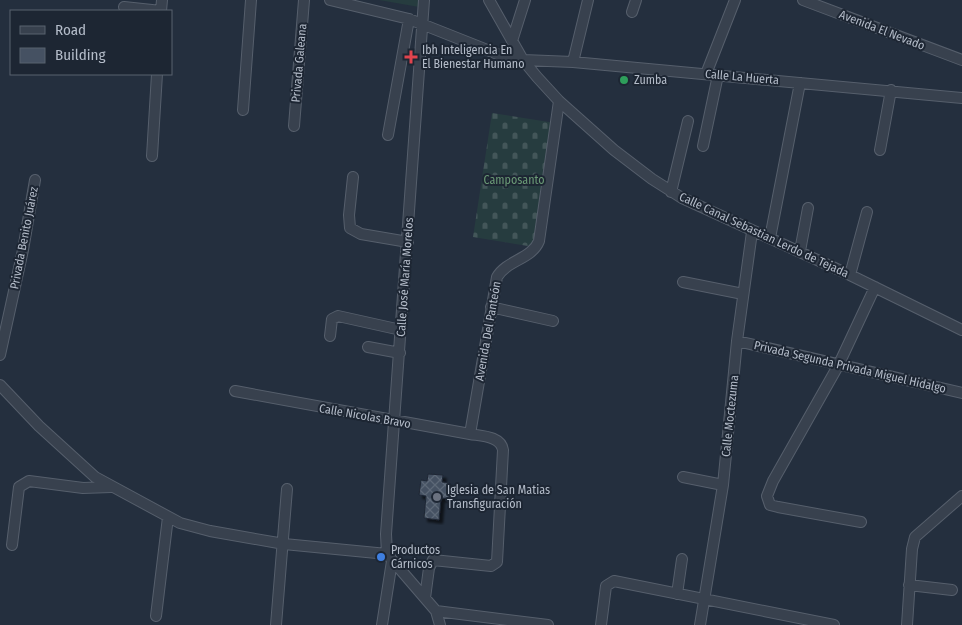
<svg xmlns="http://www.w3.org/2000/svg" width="962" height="625" font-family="'Fira Sans Condensed',sans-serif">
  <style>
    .cemetery { fill: url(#cemetery-stones) }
    .pitch { fill: #263c3f }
    .building { fill: url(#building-cross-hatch); stroke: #1f2835; filter: url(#shadow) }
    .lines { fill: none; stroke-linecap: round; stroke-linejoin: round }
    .minor-casing { stroke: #565f6c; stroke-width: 12 }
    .minor { stroke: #38414e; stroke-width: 10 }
    .health-dot { fill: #e0444e; stroke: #1d2633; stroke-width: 2 }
    .leisure-dot { fill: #2e9e5b; stroke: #1d2633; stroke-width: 2 }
    .worship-dot { fill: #6b7280; stroke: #1d2633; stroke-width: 2 }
    .shop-dot { fill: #3f7fe0; stroke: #1d2633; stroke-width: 2 }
    .labels { text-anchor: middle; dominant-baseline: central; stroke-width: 4; stroke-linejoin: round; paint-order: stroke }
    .street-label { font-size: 12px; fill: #b4bcc9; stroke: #1d2633 }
    .poi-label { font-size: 12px; fill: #b4bcc9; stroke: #1d2633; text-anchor: start }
    .park-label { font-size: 12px; fill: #6b9a76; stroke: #1d2633 }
  </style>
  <defs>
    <pattern id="cemetery-stones" width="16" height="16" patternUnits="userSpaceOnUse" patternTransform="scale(1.25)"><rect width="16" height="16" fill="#263c3f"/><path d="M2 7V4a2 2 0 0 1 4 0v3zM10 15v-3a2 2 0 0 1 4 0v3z" fill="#435659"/></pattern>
    <pattern id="building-cross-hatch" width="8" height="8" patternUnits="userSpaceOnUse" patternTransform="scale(1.25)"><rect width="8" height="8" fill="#455162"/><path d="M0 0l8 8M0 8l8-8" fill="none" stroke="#5d6877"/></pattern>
    <filter id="shadow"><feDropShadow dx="3.5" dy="3.5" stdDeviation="1" flood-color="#0009"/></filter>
  </defs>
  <rect width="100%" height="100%" fill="#242f3e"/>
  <path class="cemetery" d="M 492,113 L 555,123 L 534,247 L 473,237 Z"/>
  <path class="pitch" d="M 379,0 L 420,0 L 419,7 Z"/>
  <path class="building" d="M 428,474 L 443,475 L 442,482 L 450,483 L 449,499 L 441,498 L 439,520 L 424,518 L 426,496 L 419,495 L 421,480 L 427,481 Z"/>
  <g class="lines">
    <g class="minor-casing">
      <path id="minor" d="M 330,0 L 409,19 L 505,57 L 523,60 L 573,62 L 962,98
        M 424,0 L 386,534 L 387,554 L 436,611 L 440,625
        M 489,0 L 523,60 L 537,77 L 559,101 L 614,150 L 652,179 L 682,198 L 850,275 L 962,330
        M 803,0 L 962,60
        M 124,7 L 161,11
        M 161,11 L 162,0
        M 632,12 L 636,0
        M 512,41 L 525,0
        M 573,62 L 588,0
        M 706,74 L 735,0
        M 243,110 L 251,0
        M 294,126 L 304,0
        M 388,135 L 409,19
        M 703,146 L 718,75
        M 880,150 L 891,90
        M 152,156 L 157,74
        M 353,177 L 349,215 L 350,228 L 361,234 L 408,242
        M 671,192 L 688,121
        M 770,238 L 800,83
        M 800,251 L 808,208
        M 850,275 L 867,212
        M 683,282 L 743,294
        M 491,307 L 553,321
        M 330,336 L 332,319 L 338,316 L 401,330
        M 737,341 L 962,393
        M 368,347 L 400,353
        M 0,355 L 23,250 L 35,180
        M 0,385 L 39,426 L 95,477 L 180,523 L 210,531 L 284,544 L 387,554
        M 235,391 L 470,434 C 481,436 501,436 503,450 L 497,562 L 491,566 L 433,560 L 429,568 L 425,598
        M 470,434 L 497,277 C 507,260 532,259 539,241 L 559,101
        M 683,477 L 723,485
        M 861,522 L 778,507 L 770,505 L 767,496 L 773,481 L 838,366 L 875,287
        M 12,545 L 19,487 L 29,481 L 83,488 L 111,487
        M 909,585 L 952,590
        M 677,594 L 682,559
        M 436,611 L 548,625
        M 156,616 L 168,517
        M 276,625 L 287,489
        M 382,625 L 392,561
        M 601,625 L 606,586 L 614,581 L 834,625
        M 700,625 L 723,485 L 737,341 L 752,232
        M 907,625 L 912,549 L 915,537 L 962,496"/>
    </g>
    <use href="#minor" class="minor"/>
  </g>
  <path class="health-dot" d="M408.5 49.5h5v5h5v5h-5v5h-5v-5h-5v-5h5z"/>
  <circle class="leisure-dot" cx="624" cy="80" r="5"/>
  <circle class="worship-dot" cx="437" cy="497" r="5"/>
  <circle class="shop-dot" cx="381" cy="557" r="5"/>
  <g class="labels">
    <g class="street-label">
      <text transform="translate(882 30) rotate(21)">Avenida El Nevado</text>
      <text transform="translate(299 63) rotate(-85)">Privada Galeana</text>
      <text transform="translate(742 77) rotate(5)">Calle La Huerta</text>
      <text transform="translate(764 235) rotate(25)">Calle Canal Sebastian Lerdo de Tejada</text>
      <text transform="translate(24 238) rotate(-79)">Privada Benito Juárez</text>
      <text transform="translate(405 277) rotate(-86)">Calle José María Morelos</text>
      <text transform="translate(488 331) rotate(-80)">Avenida Del Panteón</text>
      <text transform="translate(850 367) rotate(13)">Privada Segunda Privada Miguel Hidalgo</text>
      <text transform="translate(365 416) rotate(10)">Calle Nicolas Bravo</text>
      <text transform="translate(730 416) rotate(-84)">Calle Moctezuma</text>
    </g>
    <g class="poi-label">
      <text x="422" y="50">Ibh Inteligencia En<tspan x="422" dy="14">El Bienestar Humano</tspan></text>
      <text x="634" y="80">Zumba</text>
      <text x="447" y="490">Iglesia de San Matias<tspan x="447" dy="14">Transfiguración</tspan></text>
      <text x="391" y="550">Productos<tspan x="391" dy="14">Cárnicos</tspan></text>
    </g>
    <g class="park-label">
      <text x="514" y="180">Camposanto</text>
    </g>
  </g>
  <rect x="10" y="10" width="162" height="65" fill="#1d2633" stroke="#59626f"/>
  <rect x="20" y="26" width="25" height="8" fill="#38414e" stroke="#59626f"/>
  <text x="55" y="35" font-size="15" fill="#b4bcc9">Road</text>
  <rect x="20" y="48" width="25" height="15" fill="#455162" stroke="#59626f"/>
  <text x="55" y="60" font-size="15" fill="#b4bcc9">Building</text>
</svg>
